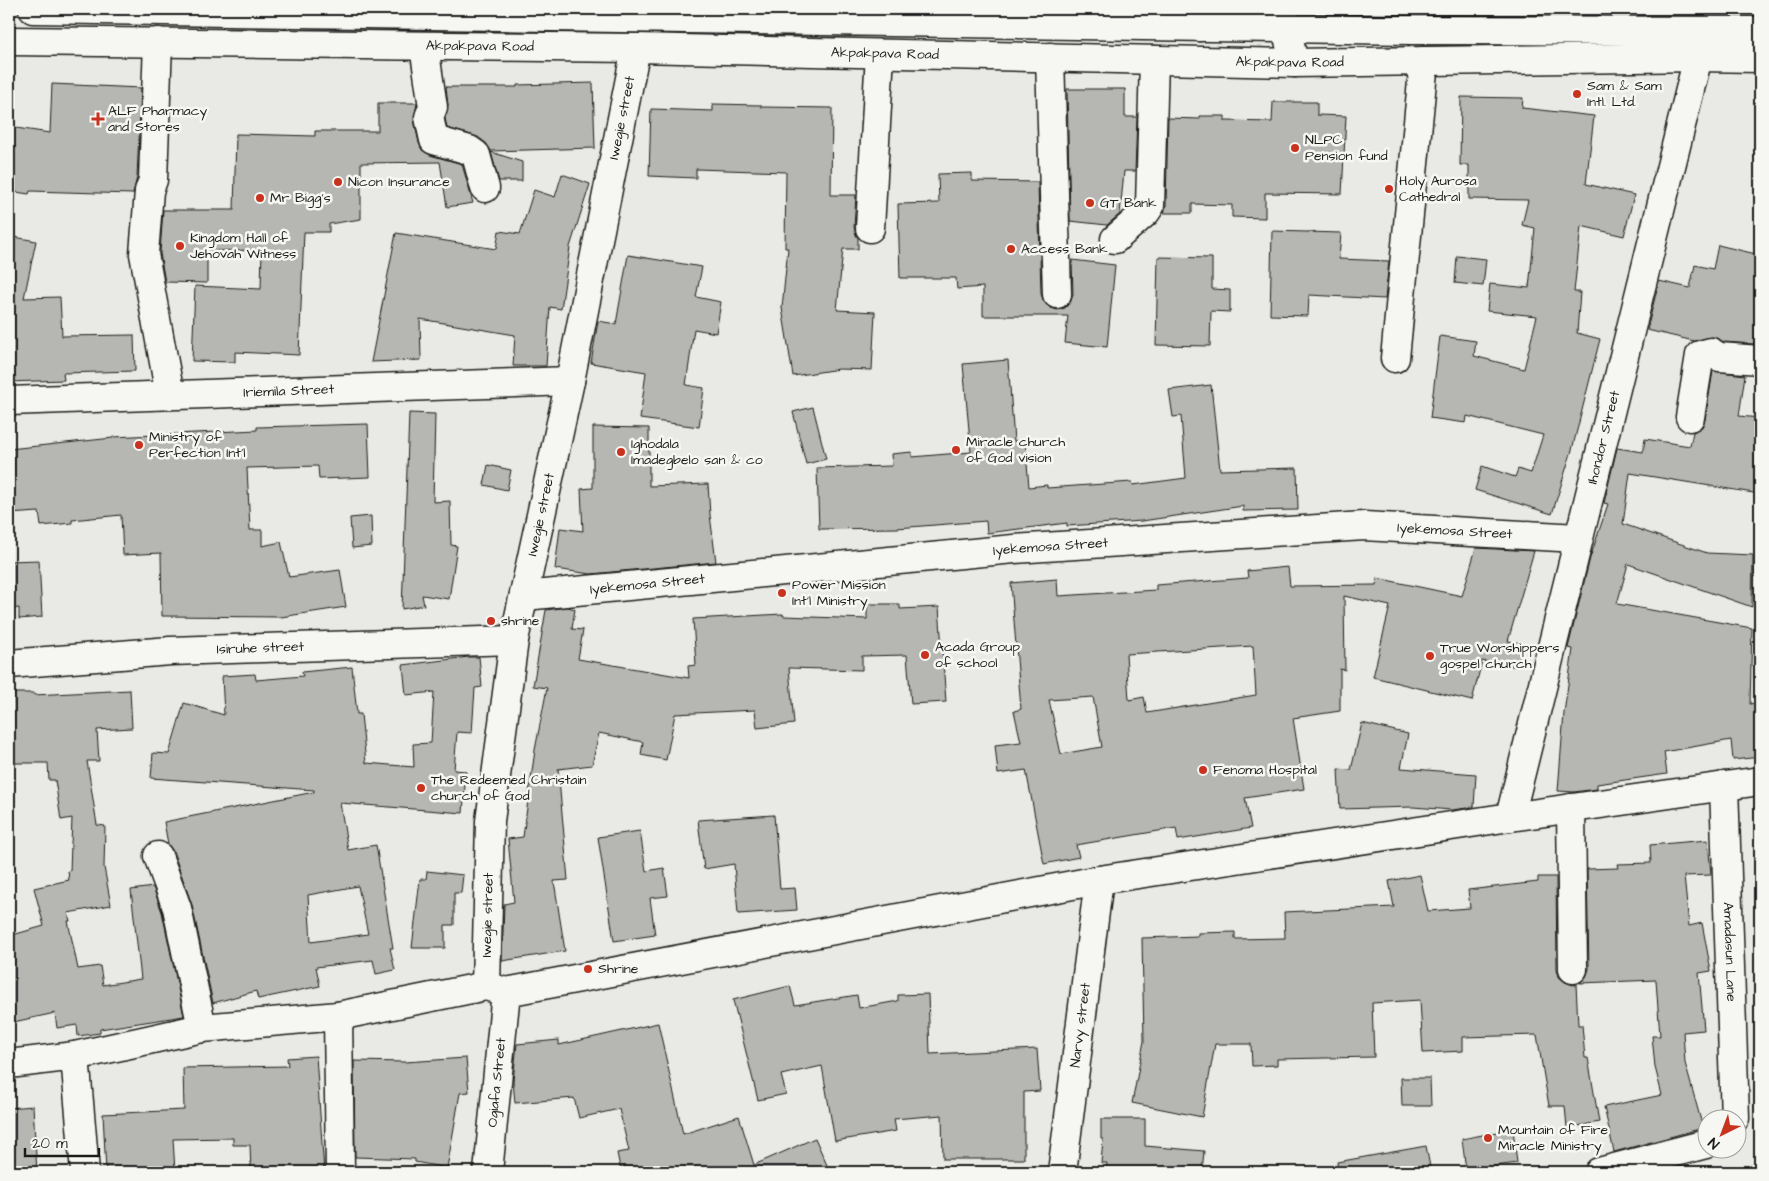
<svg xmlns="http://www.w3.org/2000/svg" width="1769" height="1181" font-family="'Architects Daughter',sans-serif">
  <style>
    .building { fill: #b6b6b3; stroke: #1c1c1c; fill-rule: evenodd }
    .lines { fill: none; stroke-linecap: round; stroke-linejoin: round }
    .minor-casing { stroke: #1c1c1c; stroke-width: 31 }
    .highway-casing { stroke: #1c1c1c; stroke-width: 31 }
    .minor { stroke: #f6f6f2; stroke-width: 28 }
    .highway { stroke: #f6f6f2; stroke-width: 28 }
    .poi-dot { fill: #c8321e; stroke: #f6f6f2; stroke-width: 2 }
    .labels { text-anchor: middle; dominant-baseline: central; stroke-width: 5; stroke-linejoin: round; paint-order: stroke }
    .street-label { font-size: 14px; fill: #1c1c1c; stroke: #f6f6f2 }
    .poi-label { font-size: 14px; fill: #1c1c1c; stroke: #f6f6f2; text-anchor: start }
  </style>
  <rect width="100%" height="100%" fill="#e9e9e5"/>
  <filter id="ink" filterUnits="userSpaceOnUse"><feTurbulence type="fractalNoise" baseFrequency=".02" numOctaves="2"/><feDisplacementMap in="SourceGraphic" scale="10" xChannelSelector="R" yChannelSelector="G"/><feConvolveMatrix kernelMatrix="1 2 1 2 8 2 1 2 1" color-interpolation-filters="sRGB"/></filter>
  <g filter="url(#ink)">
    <path class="building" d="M 593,83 L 595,148 L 491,151 L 486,143 L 478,137 L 447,128 L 445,118 L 448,105 L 446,87 L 517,87 L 517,85 Z
      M 52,84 L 141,88 L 137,177 L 133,194 L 30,191 L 29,194 L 9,191 L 9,127 L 50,133 Z
      M 1067,89 L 1125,89 L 1125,117 L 1137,117 L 1135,171 L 1124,171 L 1120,214 L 1107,225 L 1070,221 Z
      M 1461,97 L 1523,98 L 1522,108 L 1594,116 L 1586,184 L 1634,195 L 1624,236 L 1581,226 L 1574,292 L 1580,292 L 1577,333 L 1600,339 L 1572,450 L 1552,514 L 1475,490 L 1482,466 L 1515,477 L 1518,469 L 1531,473 L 1543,435 L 1467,416 L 1466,423 L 1430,418 L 1440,336 L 1476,341 L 1474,356 L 1524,369 L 1537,316 L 1487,311 L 1490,284 L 1529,288 L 1535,228 L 1522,225 L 1528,200 L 1469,199 L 1469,165 L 1460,165 Z
      M 1273,102 L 1317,102 L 1317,115 L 1346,116 L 1342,194 L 1265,193 L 1265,218 L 1232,217 L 1232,205 L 1192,204 L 1192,213 L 1164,213 L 1166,206 L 1168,118 L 1200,119 L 1200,116 L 1225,116 L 1225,121 L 1272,122 Z
      M 378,103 L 417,103 L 414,120 L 419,143 L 422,150 L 430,155 L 462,164 L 473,203 L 447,207 L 440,162 L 361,163 L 361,219 L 329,224 L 329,232 L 304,232 L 299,355 L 235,352 L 235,362 L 192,361 L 195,286 L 261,289 L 262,250 L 207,251 L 207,283 L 165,282 L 160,253 L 163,210 L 234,210 L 236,134 L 315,136 L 315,131 L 378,131 Z
      M 713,104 L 761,105 L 761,107 L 832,108 L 831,195 L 856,195 L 854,227 L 856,235 L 858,238 L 858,249 L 843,249 L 837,310 L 875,312 L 872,370 L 839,369 L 793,376 L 782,308 L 788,248 L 785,248 L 786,172 L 696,169 L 696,178 L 649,176 L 651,109 L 713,111 Z
      M 491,152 L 522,162 L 522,181 L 499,181 Z
      M 972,173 L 972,181 L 1038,182 L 1041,294 L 1044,302 L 1049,307 L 1057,310 L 1065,308 L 1071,301 L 1073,294 L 1072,260 L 1115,265 L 1107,347 L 1065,343 L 1068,316 L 983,316 L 983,287 L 957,289 L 956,278 L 900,278 L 898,204 L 939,203 L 938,174 Z
      M 562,174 L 590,184 L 570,247 L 561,309 L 550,307 L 546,366 L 513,366 L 515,335 L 420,319 L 421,360 L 371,362 L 396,233 L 496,249 L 499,231 L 520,234 L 534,190 L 555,197 Z
      M 1272,231 L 1341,233 L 1339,259 L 1389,261 L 1385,299 L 1309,295 L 1308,316 L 1270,315 Z
      M 9,236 L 36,241 L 24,298 L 60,297 L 62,336 L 134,335 L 135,371 L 63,373 L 64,380 L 9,382 Z
      M 1718,245 L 1760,255 L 1760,316 L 1754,344 L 1724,342 L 1713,337 L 1694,341 L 1647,330 L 1659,281 L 1690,288 L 1695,265 L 1713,269 Z
      M 628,255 L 702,267 L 696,297 L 721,302 L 716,333 L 694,329 L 686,385 L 704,388 L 699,427 L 640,419 L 646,372 L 591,363 L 598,321 L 616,324 Z
      M 1457,256 L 1486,259 L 1483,286 L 1455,283 Z
      M 1158,257 L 1212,258 L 1212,289 L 1230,290 L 1230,312 L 1211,311 L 1210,346 L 1156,345 Z
      M 1008,360 L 1014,441 L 1025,440 L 1029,487 L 1047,485 L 1047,488 L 1132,482 L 1133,485 L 1186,478 L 1181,416 L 1173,417 L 1169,390 L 1211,385 L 1220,470 L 1297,468 L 1298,510 L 1243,511 L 1243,506 L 1142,521 L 1067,526 L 1067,523 L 987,533 L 986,521 L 897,528 L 819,529 L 817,468 L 892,466 L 891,454 L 912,452 L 912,457 L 971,452 L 963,364 Z
      M 1713,371 L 1745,375 L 1739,416 L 1760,418 L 1760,494 L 1630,473 L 1623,524 L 1707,553 L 1753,555 L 1752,607 L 1628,564 L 1617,604 L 1752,628 L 1750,704 L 1760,702 L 1760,757 L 1733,760 L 1731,740 L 1664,752 L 1667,774 L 1597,784 L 1597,789 L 1574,792 L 1558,791 L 1564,713 L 1573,649 L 1568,648 L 1590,558 L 1608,504 L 1604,503 L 1617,448 L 1643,452 L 1645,439 L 1690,446 L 1693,432 L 1702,427 L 1705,420 Z
      M 813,407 L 826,459 L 806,464 L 793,412 Z
      M 409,413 L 435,414 L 433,502 L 450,501 L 451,545 L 457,546 L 449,599 L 422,595 L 424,605 L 402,609 Z
      M 368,424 L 370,477 L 319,479 L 318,466 L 247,468 L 250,530 L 262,530 L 262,546 L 281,542 L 289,577 L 340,570 L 346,607 L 281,617 L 162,616 L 161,553 L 123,555 L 121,515 L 72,520 L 72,523 L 41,526 L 39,512 L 9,514 L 9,449 L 113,438 L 113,437 L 257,430 L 257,427 Z
      M 593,427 L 649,428 L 649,486 L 708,484 L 710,515 L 716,562 L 591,574 L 555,569 L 560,528 L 583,531 L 581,489 L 593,488 Z
      M 488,465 L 511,470 L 507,490 L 484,485 Z
      M 371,516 L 372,546 L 352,548 L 350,518 Z
      M 1476,548 L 1534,551 L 1508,641 L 1522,643 L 1518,667 L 1482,661 L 1472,701 L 1373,677 L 1390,606 L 1344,596 L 1345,670 L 1340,669 L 1340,711 L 1293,718 L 1304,789 L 1245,798 L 1251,828 L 1178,840 L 1176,828 L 1076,845 L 1079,857 L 1044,864 L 1026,770 L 998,774 L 995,745 L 1021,742 L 1014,711 L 1021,709 L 1011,583 L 1057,579 L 1058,596 L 1156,590 L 1156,585 L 1248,578 L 1247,571 L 1288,567 L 1290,586 L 1376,585 L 1377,578 L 1462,596 ZM 1253,646 L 1256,695 L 1147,713 L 1144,697 L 1129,700 L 1126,654 ZM 1093,697 L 1102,747 L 1061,754 L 1049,700 Z
      M 39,560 L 42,617 L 19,619 L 19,608 L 10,609 L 9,561 Z
      M 867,604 L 900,604 L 900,609 L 939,607 L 946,702 L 911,704 L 907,655 L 862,656 L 862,670 L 789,668 L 794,724 L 757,728 L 755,710 L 675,714 L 666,760 L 641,755 L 643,742 L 599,733 L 592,765 L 558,769 L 568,880 L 554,881 L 565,951 L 502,961 L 504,904 L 514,902 L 508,839 L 523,837 L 535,750 L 547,688 L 533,686 L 546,610 L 568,607 L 575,609 L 572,629 L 583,630 L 578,659 L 689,678 L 688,666 L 696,665 L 693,619 L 783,614 L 783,616 L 867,619 Z
      M 469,657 L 479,657 L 482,687 L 475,688 L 472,733 L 457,732 L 454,770 L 466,771 L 463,813 L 340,803 L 348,850 L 376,845 L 393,948 L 390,948 L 395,970 L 376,974 L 373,960 L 316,967 L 320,986 L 258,999 L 256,991 L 213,1003 L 192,905 L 173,851 L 168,844 L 164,822 L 314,792 L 314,790 L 151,778 L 153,753 L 169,754 L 184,703 L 224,715 L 222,676 L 255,674 L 256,680 L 303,676 L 302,672 L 352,667 L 357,714 L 361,714 L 366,763 L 414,767 L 413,744 L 431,743 L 434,692 L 406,695 L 403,665 ZM 358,886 L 368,934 L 311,942 L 308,895 Z
      M 130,690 L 132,728 L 97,730 L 99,761 L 87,761 L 97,825 L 105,826 L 104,867 L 111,905 L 68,913 L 70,921 L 68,921 L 78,969 L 100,966 L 103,985 L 141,979 L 131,890 L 153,887 L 162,912 L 184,1016 L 100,1029 L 100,1033 L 78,1036 L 77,1025 L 57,1028 L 55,1013 L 9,1023 L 9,936 L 44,926 L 34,888 L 69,880 L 68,871 L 70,871 L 72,818 L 61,820 L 55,780 L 49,780 L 48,763 L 9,763 L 9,693 L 34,693 L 34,695 Z
      M 1362,723 L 1408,734 L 1401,768 L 1476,774 L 1474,807 L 1452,810 L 1413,807 L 1340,809 L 1338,769 L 1351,770 Z
      M 774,815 L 780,889 L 795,888 L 797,910 L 738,914 L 734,864 L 704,869 L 698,820 Z
      M 640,831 L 646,871 L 664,868 L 668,896 L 650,898 L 655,935 L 614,941 L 598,837 Z
      M 1708,840 L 1711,875 L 1684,876 L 1689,926 L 1702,923 L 1711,971 L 1699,973 L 1704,1030 L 1683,1032 L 1685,1063 L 1703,1128 L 1614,1152 L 1604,1107 L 1662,1095 L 1655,1067 L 1652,1036 L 1660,1036 L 1656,980 L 1580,983 L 1586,977 L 1589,969 L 1587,869 L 1618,868 L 1617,864 L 1651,863 L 1650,845 Z
      M 427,871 L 463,875 L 461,893 L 454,893 L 454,925 L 445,925 L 445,948 L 412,948 L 420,879 L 426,879 Z
      M 1420,875 L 1428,911 L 1470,908 L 1468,890 L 1538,882 L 1538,877 L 1556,877 L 1557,970 L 1559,977 L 1565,982 L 1573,985 L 1576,984 L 1578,1025 L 1582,1025 L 1585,1058 L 1588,1058 L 1599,1122 L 1567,1128 L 1565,1106 L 1549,1106 L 1537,1035 L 1463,1037 L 1463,1051 L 1423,1053 L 1420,1000 L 1372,1003 L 1374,1057 L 1277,1059 L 1277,1065 L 1252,1066 L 1251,1044 L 1215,1044 L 1202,1117 L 1132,1103 L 1144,1041 L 1142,938 L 1198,936 L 1198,933 L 1235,932 L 1235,939 L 1285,938 L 1284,912 L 1394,907 L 1389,881 Z
      M 790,986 L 795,1005 L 857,995 L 859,1008 L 898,1001 L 898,995 L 928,994 L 930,1054 L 1037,1049 L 1040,1091 L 1024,1092 L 1024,1159 L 943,1159 L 942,1115 L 894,1119 L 896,1131 L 835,1141 L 822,1066 L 781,1075 L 786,1094 L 758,1100 L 733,1000 Z
      M 658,1023 L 683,1134 L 739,1116 L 754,1165 L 815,1138 L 830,1172 L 621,1172 L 617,1153 L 629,1151 L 619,1109 L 579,1118 L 574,1098 L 515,1103 L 513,1081 L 517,1044 L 559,1040 L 559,1045 Z
      M 316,1056 L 324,1172 L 251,1172 L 250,1145 L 233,1145 L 233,1138 L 173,1139 L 175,1172 L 106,1172 L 103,1114 L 184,1110 L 183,1068 L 288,1066 L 287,1058 Z
      M 466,1058 L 469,1092 L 460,1093 L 447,1168 L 415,1162 L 415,1159 L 355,1157 L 354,1061 L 405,1062 Z
      M 1401,1078 L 1430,1078 L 1431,1106 L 1402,1106 Z
      M 33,1106 L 37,1172 L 9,1172 L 9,1108 Z
      M 1101,1119 L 1145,1119 L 1145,1146 L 1204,1151 L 1202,1172 L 1106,1172 L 1107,1163 L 1101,1163 L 1103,1139 L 1101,1139 Z
      M 1513,1129 L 1517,1163 L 1466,1170 L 1462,1139 Z
      M 1426,1146 L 1431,1172 L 1338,1172 L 1337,1162 Z"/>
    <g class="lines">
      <g class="minor-casing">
        <g id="minor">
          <path d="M 1195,9 L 1199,27"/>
          <path d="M 1282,9 L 1294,63"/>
          <path d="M 158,42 L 153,180 L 149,191 L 144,254 L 170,395"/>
          <path d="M 424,46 L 433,107 L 429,117 L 434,140 L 469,150 L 476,155 L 485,188"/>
          <path d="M 1050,57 L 1057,294"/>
          <path d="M 870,228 L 880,54"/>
          <path d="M 1115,239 L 1146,212 L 1150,206 L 1154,60"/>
          <path d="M 1395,358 L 1424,61"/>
          <path id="s1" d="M 9,401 L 570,381"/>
          <path d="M 1690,417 L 1700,355 L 1711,352 L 1719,357 L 1760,360"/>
          <path id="s2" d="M 524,596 L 1014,549 L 1364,526 L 1578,538"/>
          <path id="s3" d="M 9,664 L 170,651 L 514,640"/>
          <path id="s4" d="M 1724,786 L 1735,1118"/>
          <path d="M 1571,808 L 1573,969"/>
          <path id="s5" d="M 1510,817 L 1698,57"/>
          <path d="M 158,856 L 177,908 L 202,1028"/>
          <path id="s6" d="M 486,986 L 490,821 L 514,640 L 570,381 L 636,48"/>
          <path d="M 338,1016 L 340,1172"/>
          <path d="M 75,1056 L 85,1172"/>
          <path d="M 9,1064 L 75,1056 L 202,1028 L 338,1016 L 486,986 L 506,992 L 1099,880 L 1510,817 L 1760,781"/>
          <path id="s7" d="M 488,1172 L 506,992"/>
          <path id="s8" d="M 1062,1172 L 1099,880"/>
          <path d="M 1599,1172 L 1706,1144"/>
        </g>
      </g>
      <g class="highway-casing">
        <g id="highway">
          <path d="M 33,9 L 1411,30 L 1760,31"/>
          <path id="s9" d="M 9,41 L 636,48 L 1294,63 L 1698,57 L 1760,58"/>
        </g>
      </g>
      <use href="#minor" class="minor"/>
      <use href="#highway" class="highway"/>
    </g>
  </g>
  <g class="poi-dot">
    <circle cx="1577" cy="94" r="5"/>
    <path d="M95.5 111.5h5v5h5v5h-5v5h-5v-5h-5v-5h5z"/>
    <circle cx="1295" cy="148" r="5"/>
    <circle cx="338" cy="182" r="5"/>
    <circle cx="1389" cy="189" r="5"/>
    <circle cx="260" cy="198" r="5"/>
    <circle cx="1090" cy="203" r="5"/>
    <circle cx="180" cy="246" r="5"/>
    <circle cx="1011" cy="249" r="5"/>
    <circle cx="139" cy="445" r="5"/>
    <circle cx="956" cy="450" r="5"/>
    <circle cx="621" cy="452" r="5"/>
    <circle cx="782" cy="593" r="5"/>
    <circle cx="491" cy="621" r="5"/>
    <circle cx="925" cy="655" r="5"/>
    <circle cx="1430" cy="656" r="5"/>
    <circle cx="1203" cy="770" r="5"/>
    <circle cx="421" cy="788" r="5"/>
    <circle cx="588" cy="969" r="5"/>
    <circle cx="1488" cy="1138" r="5"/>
  </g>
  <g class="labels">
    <g class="street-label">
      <text stroke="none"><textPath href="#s9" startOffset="471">Akpakpava Road</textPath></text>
      <text stroke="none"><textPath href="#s9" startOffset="876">Akpakpava Road</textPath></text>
      <text stroke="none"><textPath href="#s9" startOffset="1281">Akpakpava Road</textPath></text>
      <text stroke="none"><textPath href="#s6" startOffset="881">Iwegie street</textPath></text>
      <text stroke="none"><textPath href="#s1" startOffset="280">Iriemila Street</textPath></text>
      <text stroke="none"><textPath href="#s5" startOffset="391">Ihondor Street</textPath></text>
      <text stroke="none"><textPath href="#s6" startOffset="476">Iwegie street</textPath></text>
      <text stroke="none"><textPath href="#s2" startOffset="934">Iyekemosa Street</textPath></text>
      <text stroke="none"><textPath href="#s2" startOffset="529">Iyekemosa Street</textPath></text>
      <text stroke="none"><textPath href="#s2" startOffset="124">Iyekemosa Street</textPath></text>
      <text stroke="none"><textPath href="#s3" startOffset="252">Isiruhe street</textPath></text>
      <text stroke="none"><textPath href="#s6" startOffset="71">Iwegie street</textPath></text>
      <text stroke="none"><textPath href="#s4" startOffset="166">Amadasun Lane</textPath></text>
      <text stroke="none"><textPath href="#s8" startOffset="148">Narvy street</textPath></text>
      <text stroke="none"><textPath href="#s7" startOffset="90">Ogiafa Street</textPath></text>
    </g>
    <g class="poi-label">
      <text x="1587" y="86">Sam &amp; Sam<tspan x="1587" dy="16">Intl. Ltd.</tspan></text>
      <text x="108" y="111">ALF Pharmacy<tspan x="108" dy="16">and Stores</tspan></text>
      <text x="1305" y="140">NLPC<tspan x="1305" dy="16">Pension fund</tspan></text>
      <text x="1399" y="181">Holy Aurosa<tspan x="1399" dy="16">Cathedral</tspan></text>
      <text x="348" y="182">Nicon Insurance</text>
      <text x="270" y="198">Mr Bigg's</text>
      <text x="1100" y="203">GT Bank</text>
      <text x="190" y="238">Kingdom Hall of<tspan x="190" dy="16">Jehovah Witness</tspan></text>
      <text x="1021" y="249">Access Bank</text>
      <text x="149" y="437">Ministry of<tspan x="149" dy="16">Perfection Int'l</tspan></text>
      <text x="966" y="442">Miracle church<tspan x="966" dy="16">of God vision</tspan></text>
      <text x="631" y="444">Ighodala<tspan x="631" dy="16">Imadegbelo san &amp; co</tspan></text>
      <text x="792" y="585">Power Mission<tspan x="792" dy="16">Int'l Ministry</tspan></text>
      <text x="501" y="621">shrine</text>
      <text x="935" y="647">Acada Group<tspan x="935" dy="16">of school</tspan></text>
      <text x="1440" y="648">True Worshippers<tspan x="1440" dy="16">gospel church</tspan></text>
      <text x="1213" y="770">Fenoma Hospital</text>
      <text x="431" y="780">The Redeemed Christain<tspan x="431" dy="16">church of God</tspan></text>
      <text x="598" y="969">Shrine</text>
      <text x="1498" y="1130">Mountain of Fire<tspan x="1498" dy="16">Miracle Ministry</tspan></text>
    </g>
  </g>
  <rect width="1769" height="1181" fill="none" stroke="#f6f6f2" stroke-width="30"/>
  <rect x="15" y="15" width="1739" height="1151" fill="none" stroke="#1c1c1c" stroke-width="2" filter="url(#ink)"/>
  <g transform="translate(1722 1134) rotate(222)"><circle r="24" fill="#f6f6f2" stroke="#9f9f9c"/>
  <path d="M0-4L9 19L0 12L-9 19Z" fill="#c8321e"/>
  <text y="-8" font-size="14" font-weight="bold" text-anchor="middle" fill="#1c1c1c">N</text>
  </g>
  <path d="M25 1148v8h74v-8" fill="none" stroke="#1c1c1c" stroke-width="2.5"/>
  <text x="32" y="1148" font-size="15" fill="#1c1c1c" stroke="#f6f6f2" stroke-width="4" paint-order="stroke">20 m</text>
</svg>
